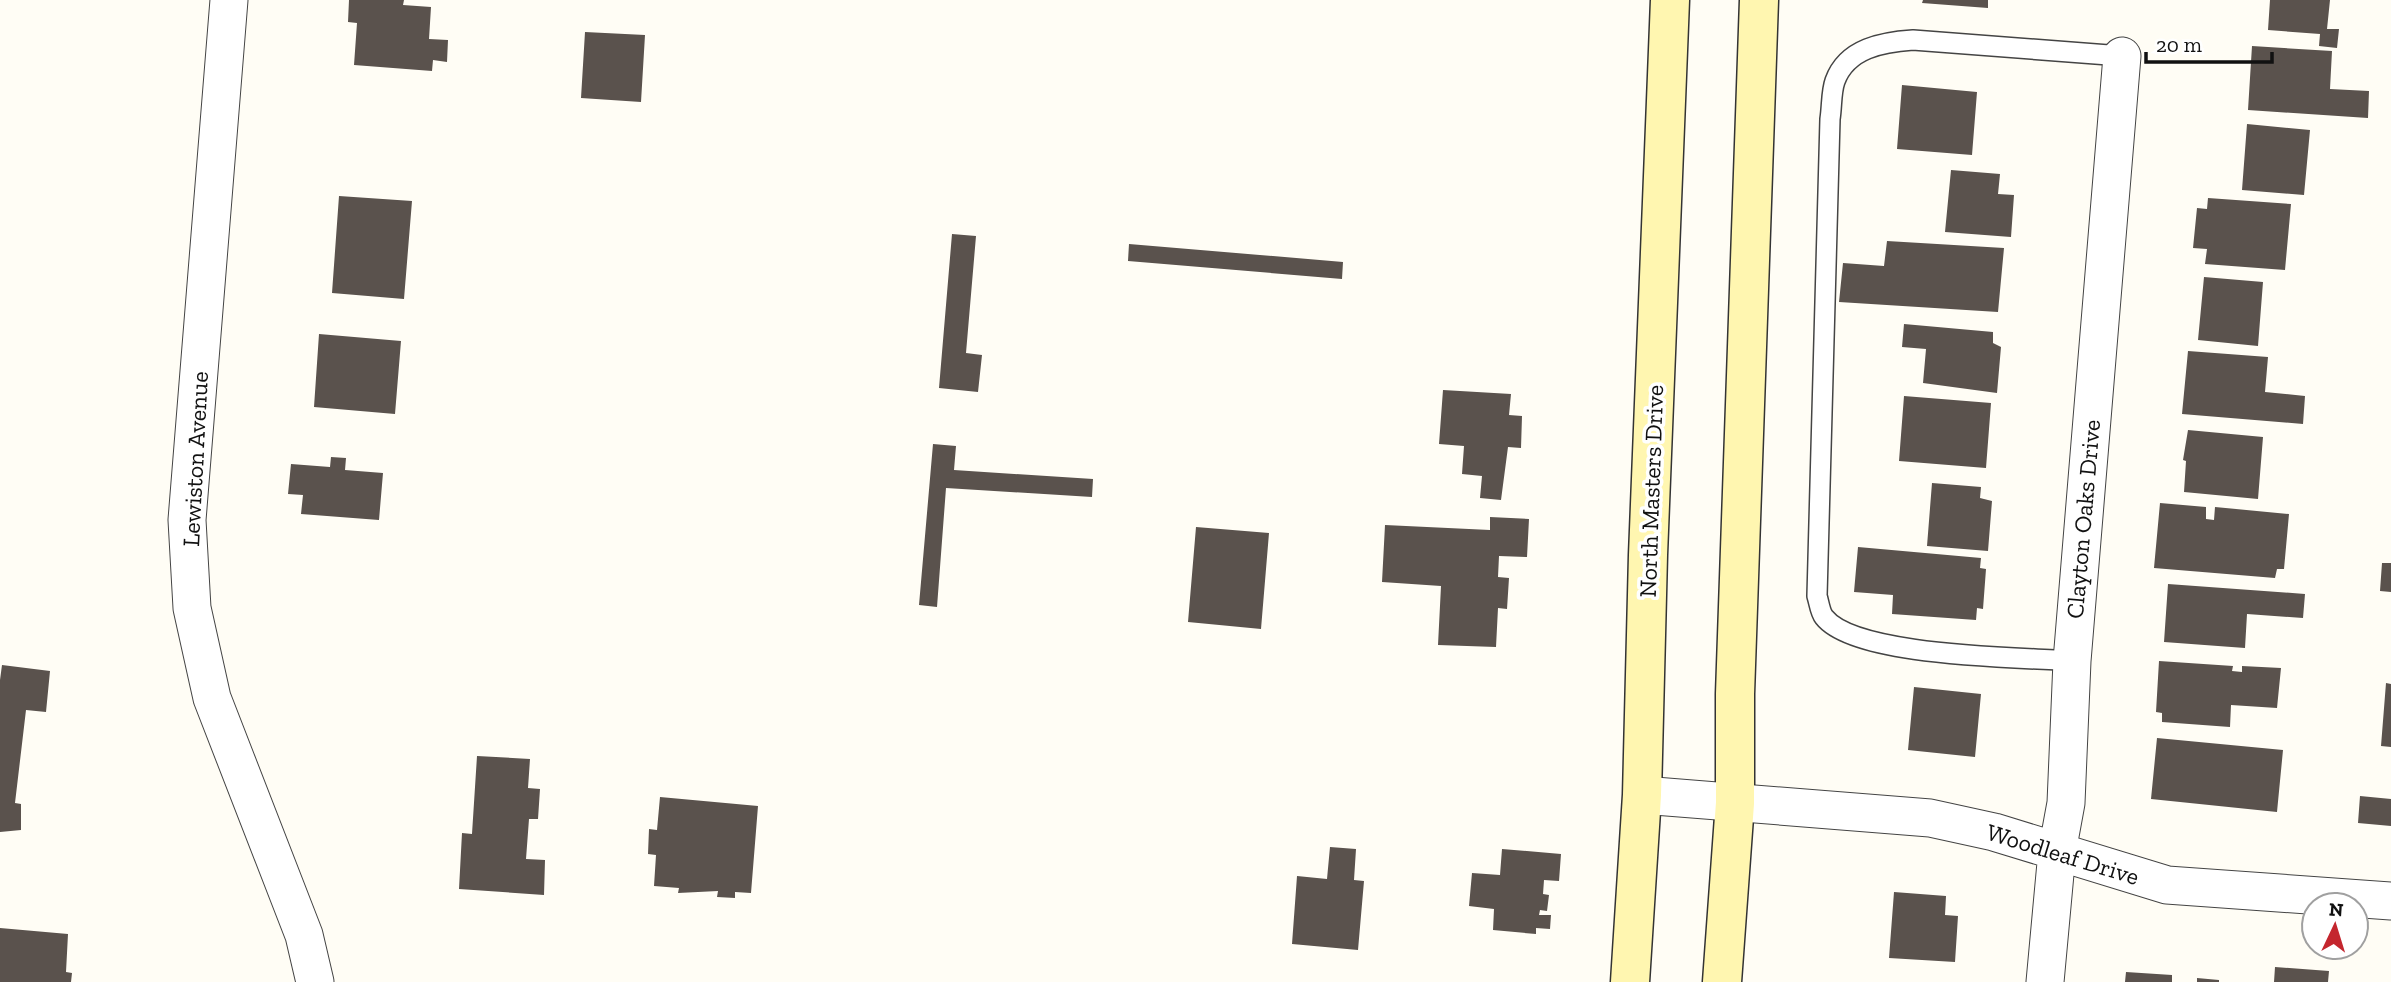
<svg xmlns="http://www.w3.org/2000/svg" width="2391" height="982" font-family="'Zilla Slab',serif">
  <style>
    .building { fill: #5a524d }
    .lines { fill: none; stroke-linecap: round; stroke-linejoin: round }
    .lane-casing { stroke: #444; stroke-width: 22 }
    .street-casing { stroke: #444; stroke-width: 39 }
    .secondary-casing { stroke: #333; stroke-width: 41 }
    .lane { stroke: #fff; stroke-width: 19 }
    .street { stroke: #fff; stroke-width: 37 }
    .secondary { stroke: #fff6b0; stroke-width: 38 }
    .labels { text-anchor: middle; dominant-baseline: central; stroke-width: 7; stroke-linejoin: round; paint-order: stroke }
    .street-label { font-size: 24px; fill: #111; stroke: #fff }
  </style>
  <rect width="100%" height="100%" fill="#fffdf5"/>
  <path class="building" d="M 349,0 L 404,0 L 403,5 L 431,7 L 429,39 L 448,40 L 447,62 L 433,60 L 432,71 L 354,65 L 357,23 L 348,22 Z
    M 1923,0 L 1988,0 L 1988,8 L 1922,3 Z
    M 2270,0 L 2330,0 L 2327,29 L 2339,29 L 2337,48 L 2319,46 L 2320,34 L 2268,30 Z
    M 585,32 L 645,35 L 641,102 L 581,98 Z
    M 2252,46 L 2332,51 L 2330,89 L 2369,91 L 2368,118 L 2248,110 Z
    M 1902,85 L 1977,92 L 1972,155 L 1897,149 Z
    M 2247,124 L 2310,130 L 2304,195 L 2242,190 Z
    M 1951,170 L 2000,174 L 1998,194 L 2014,195 L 2011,237 L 1945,232 Z
    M 339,196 L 412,201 L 404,299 L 332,293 Z
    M 2208,198 L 2291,204 L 2285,270 L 2205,264 L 2207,249 L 2193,248 L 2197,208 L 2207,209 Z
    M 952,234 L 976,236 L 966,353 L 982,355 L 978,392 L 939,388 Z
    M 1887,241 L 2004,248 L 1998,312 L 1839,302 L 1843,263 L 1884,266 Z
    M 1129,244 L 1343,262 L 1342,279 L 1128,261 Z
    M 2204,277 L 2263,282 L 2258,346 L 2198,340 Z
    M 1904,324 L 1993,332 L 1993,343 L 2001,347 L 1997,393 L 1923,383 L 1926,349 L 1902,347 Z
    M 319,334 L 401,341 L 395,414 L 314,407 Z
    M 2188,351 L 2268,357 L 2265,392 L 2305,396 L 2303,424 L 2182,414 Z
    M 1443,390 L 1511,394 L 1509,415 L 1522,416 L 1521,448 L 1508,447 L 1501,500 L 1480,498 L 1482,476 L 1462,474 L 1464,446 L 1439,444 Z
    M 1904,396 L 1991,403 L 1986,468 L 1899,461 Z
    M 2188,430 L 2263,437 L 2258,499 L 2184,492 L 2186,461 L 2183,460 Z
    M 933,444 L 956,446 L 954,470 L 1093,479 L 1092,497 L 946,488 L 937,607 L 919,605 Z
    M 331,457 L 346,458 L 345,470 L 383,473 L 379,520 L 301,514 L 303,495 L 288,494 L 291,464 L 330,467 Z
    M 1932,483 L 1981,487 L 1980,498 L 1992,501 L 1988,551 L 1927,546 Z
    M 2160,503 L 2206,507 L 2206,519 L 2214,520 L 2215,507 L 2289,514 L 2284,569 L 2277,569 L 2275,578 L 2154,568 Z
    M 1490,517 L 1529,519 L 1527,557 L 1499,556 L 1498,577 L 1509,578 L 1507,609 L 1498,608 L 1496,647 L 1438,645 L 1441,586 L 1382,582 L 1385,525 L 1490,530 Z
    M 1196,527 L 1269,533 L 1261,629 L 1188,622 Z
    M 1858,547 L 1981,558 L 1980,568 L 1986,569 L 1983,609 L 1977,608 L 1976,620 L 1892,614 L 1893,595 L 1854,592 Z
    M 2382,563 L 2391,563 L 2391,592 L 2380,591 Z
    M 2168,584 L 2305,594 L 2303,618 L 2247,614 L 2245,648 L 2164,642 Z
    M 2159,661 L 2233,666 L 2232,671 L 2242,672 L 2242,666 L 2281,668 L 2277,708 L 2231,705 L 2230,727 L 2162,722 L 2162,713 L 2156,712 Z
    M 2,665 L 50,671 L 46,712 L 26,710 L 15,803 L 21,804 L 21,830 L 0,832 L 0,680 Z
    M 2386,683 L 2391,684 L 2391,747 L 2381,746 Z
    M 1914,687 L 1981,694 L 1975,757 L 1908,750 Z
    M 2157,738 L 2283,750 L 2277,812 L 2151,799 Z
    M 477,756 L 530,759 L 528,788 L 540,789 L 538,819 L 529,819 L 526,859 L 545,860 L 544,895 L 459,889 L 462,833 L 472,834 Z
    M 2360,796 L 2391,799 L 2391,826 L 2358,823 Z
    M 660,797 L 758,806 L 751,893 L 735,892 L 735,898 L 717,897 L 718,891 L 678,893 L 679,888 L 654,886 L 656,855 L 648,854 L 649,829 L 657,830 Z
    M 1330,847 L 1356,849 L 1354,880 L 1364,881 L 1358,950 L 1292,944 L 1297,876 L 1327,879 Z
    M 1502,849 L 1561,854 L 1559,881 L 1544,880 L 1543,894 L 1549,895 L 1547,911 L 1540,910 L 1539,915 L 1551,915 L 1550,929 L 1536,928 L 1536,934 L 1493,930 L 1494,909 L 1469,906 L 1472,873 L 1500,875 Z
    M 1894,892 L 1946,896 L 1945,915 L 1958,916 L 1955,962 L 1889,958 Z
    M 0,928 L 68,934 L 66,972 L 72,973 L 71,982 L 0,982 Z
    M 2275,967 L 2329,971 L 2328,982 L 2274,982 Z
    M 2126,972 L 2172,975 L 2172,982 L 2125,982 Z
    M 2197,978 L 2219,980 L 2219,982 L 2197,982 Z"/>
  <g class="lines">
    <g class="lane-casing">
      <path id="lane" d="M 2072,661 C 2020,657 1855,657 1824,617 C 1820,612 1819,602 1817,596 L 1830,119 C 1832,107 1831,92 1835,81 C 1847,48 1883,42 1913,40 L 2122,56"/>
    </g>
    <g class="street-casing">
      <path id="street" d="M 229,0 L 187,520 L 192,608 L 212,698 L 304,935 L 315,982
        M 1642,795 L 1930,818 L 1994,832 L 2167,885 L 2391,901
        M 2045,982 L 2057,852 L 2066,803 L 2072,661 L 2122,56"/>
    </g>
    <g class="secondary-casing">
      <path id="secondary" d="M 1630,982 L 1642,795 L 1648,555 L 1670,0
        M 1722,982 L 1735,803 L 1735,694 L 1759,0"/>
    </g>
    <use href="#lane" class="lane"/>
    <use href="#street" class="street"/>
    <use href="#secondary" class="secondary"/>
  </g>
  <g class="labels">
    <g class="street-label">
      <text transform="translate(195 459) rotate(-87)">Lewiston Avenue</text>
      <text transform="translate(1651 491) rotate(-88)">North Masters Drive</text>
      <text transform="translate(2083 519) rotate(-85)">Clayton Oaks Drive</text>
      <text transform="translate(2063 854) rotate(17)">Woodleaf Drive</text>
    </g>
  </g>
  <g transform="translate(2335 926) rotate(4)"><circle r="33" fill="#ffffff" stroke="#a0a0a0" stroke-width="2"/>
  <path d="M0-5L12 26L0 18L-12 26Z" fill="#c4262e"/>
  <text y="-10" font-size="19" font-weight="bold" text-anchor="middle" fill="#111111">N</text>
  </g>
  <path d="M2146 52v10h126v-10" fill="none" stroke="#111111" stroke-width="3.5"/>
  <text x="2156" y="52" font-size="21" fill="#111111" stroke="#ffffff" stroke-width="5" paint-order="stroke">20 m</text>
</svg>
